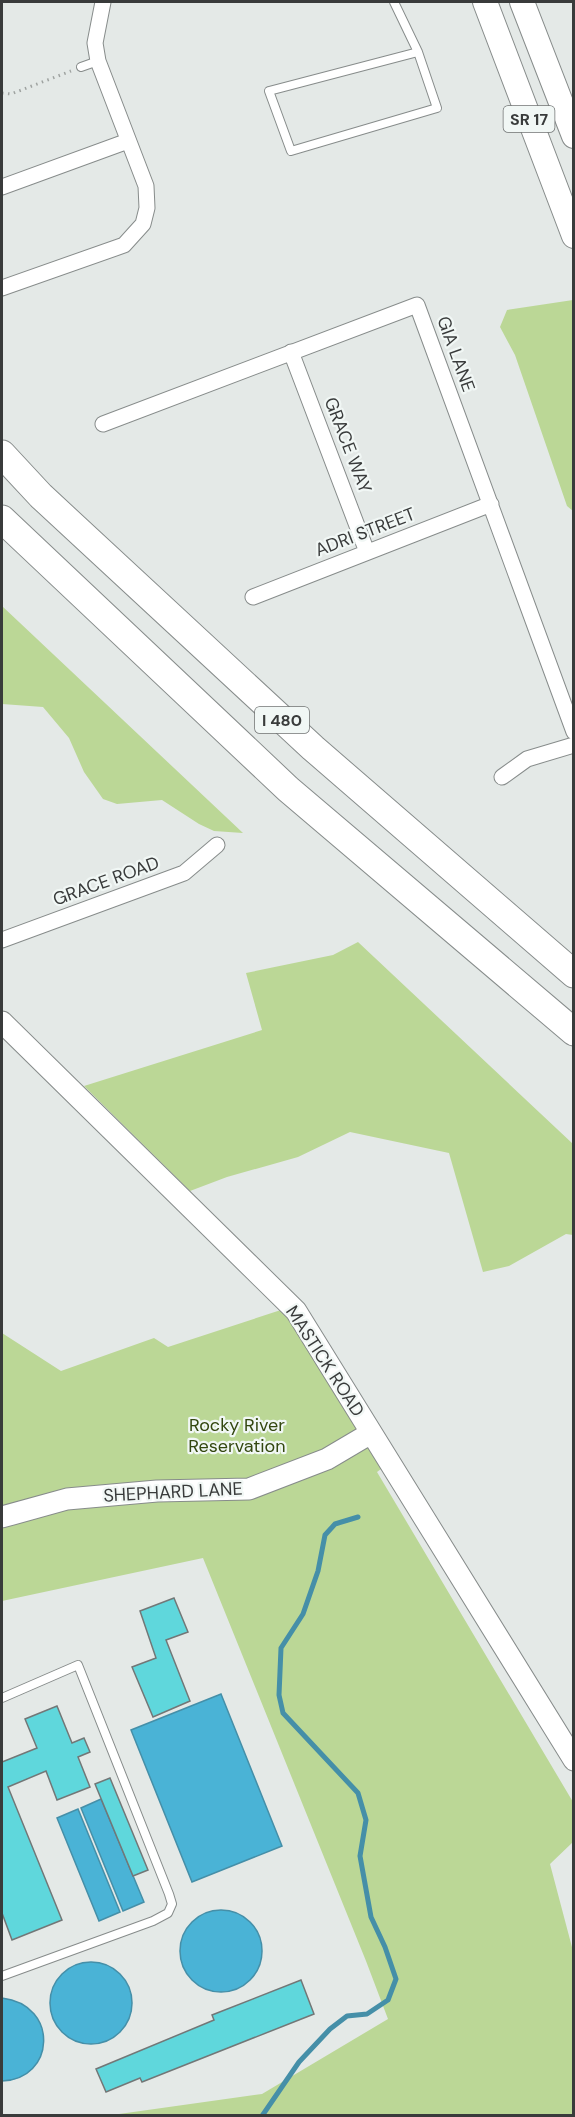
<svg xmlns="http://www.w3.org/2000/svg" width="575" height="2117" font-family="'DM Sans',sans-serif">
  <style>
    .green { fill: #bbd796 }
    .water { fill: #4ab3d6; stroke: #458fa8; stroke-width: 1.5 }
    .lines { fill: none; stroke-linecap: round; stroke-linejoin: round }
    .stream { stroke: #458fa8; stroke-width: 5 }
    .building { fill: #5fd7dc; stroke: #727777; stroke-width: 1.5 }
    .lane-casing { stroke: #878c8b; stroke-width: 10 }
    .street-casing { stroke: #878c8b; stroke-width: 17 }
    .secondary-casing { stroke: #878c8b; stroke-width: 23 }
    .primary-casing { stroke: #878c8b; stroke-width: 26 }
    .highway-casing { stroke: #878c8b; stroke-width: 29 }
    .path { stroke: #9fa3a1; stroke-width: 3; stroke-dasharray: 1.5 4.5; stroke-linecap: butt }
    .lane { stroke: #fff; stroke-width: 8 }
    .street { stroke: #fff; stroke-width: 15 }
    .secondary { stroke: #fff; stroke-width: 21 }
    .primary { stroke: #fff; stroke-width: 24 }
    .highway { stroke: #fff; stroke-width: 27 }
    .labels { text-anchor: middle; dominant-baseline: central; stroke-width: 4.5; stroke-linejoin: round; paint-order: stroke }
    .shield { fill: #f1f7f5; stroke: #707373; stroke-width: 1.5 }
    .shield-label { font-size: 16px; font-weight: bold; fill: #393b3b }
    .street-label { font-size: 18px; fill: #393b3b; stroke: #f1f7f5 }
    .park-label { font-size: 18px; fill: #33470f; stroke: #f1f7f5 }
  </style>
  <rect width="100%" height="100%" fill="#e4e9e7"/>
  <path class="green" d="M 573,300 L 574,302 L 573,511 L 567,506 L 515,355 L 500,327 L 507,310 Z
    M 2,606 L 243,833 L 214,831 L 199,824 L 162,800 L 117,804 L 103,799 L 84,772 L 69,738 L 43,707 L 2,704 Z
    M 358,942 L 573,1144 L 573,1235 L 566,1234 L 509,1266 L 483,1272 L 449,1153 L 350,1132 L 298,1157 L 227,1177 L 190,1191 L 84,1086 L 262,1030 L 246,973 L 333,955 Z
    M 287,1308 L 385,1466 L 377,1472 L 573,1802 L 573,1842 L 550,1864 L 573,1951 L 573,2115 L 112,2115 L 262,2094 L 388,2019 L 366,1961 L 203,1558 L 2,1601 L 2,1333 L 61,1371 L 154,1338 L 168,1347 Z"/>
  <path class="water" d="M 221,1694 L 282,1846 L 192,1882 L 131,1730 Z
    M 101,1799 L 144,1902 L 123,1911 L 81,1808 Z
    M 78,1809 L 120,1912 L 99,1921 L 57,1818 Z
    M180 1951a41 41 0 1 1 82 0a41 41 0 1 1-82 0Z
    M50 2003a41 41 0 1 1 82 0a41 41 0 1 1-82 0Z
    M 2,1998 C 60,2005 55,2080 2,2081 Z"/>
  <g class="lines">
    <path class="stream" d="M 262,2116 L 299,2062 L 330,2029 L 347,2016 L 367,2014 L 388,2000 L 396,1979 L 385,1947 L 371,1917 L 360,1856 L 366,1820 L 358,1793 L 283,1713 L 279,1695 L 281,1648 L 303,1614 L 318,1571 L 325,1535 L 335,1524 L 358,1517"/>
  </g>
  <path class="building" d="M 174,1598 L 188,1632 L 166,1640 L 190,1701 L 153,1717 L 132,1667 L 156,1658 L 140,1611 Z
    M 57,1706 L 72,1743 L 84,1738 L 90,1752 L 78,1757 L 90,1787 L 57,1800 L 46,1771 L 8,1787 L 62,1920 L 12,1940 L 2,1913 L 2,1762 L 37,1748 L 25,1719 Z
    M 110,1778 L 148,1870 L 133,1876 L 95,1784 Z
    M 301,1980 L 314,2014 L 142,2082 L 140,2078 L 106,2092 L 96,2069 L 214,2020 L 212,2015 Z"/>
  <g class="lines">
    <g class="lane-casing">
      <path id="lane" d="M 394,2 L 418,52 L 437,108 L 291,151 L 269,91 L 418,52
        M 81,67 L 98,61
        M 2,1698 L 78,1665 L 169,1894 L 172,1904 L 168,1913 L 153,1921 L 2,1976"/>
    </g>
    <g class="street-casing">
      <path id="street" d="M 2,187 L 128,141
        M 2,288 L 124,245 L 143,224 L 147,208 L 146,186 L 98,61 L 95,43 L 103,2
        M 291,352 L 367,552
        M 103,424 L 417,305 L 574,732
        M 253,597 L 491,504
        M 502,777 L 527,759 L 574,745
        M 2,940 L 184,873 L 217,845"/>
    </g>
    <g class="secondary-casing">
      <path id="secondary" d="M 2,1022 L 296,1311 L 574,1760
        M 2,1517 L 67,1499 L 157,1491 L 249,1489 L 327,1459 L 371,1433"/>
    </g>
    <g class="primary-casing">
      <path id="primary" d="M 485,2 L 574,236
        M 522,2 L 574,136"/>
    </g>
    <g class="highway-casing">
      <path id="highway" d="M 2,454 L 41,496 L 313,748 L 574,974
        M 2,519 L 288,789 L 574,1032"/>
    </g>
    <path class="path" d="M 2,93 L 11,94 L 71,71"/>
    <use href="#lane" class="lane"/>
    <use href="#street" class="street"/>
    <use href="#secondary" class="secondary"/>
    <use href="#primary" class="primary"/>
    <use href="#highway" class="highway"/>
  </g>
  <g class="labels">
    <g class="shield">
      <rect x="503.5" y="106" width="51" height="26" rx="4.5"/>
      <rect x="255" y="707" width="54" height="26" rx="4.5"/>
    </g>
    <g class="shield-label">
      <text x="529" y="119">SR 17</text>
      <text x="282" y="720">I 480</text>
    </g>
    <g class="street-label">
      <text transform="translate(456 354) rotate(70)">GIA LANE</text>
      <text transform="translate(348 445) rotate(69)">GRACE WAY</text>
      <text transform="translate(365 532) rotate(-21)">ADRI STREET</text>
      <text transform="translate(106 881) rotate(-20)">GRACE ROAD</text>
      <text transform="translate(325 1361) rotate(57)">MASTICK ROAD</text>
      <text transform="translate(173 1492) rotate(-3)">SHEPHARD LANE</text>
    </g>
    <g class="park-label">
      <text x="237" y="1425">Rocky River<tspan x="237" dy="21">Reservation</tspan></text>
    </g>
  </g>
  <rect width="575" height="2117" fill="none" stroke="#393b3b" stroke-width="6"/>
</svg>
